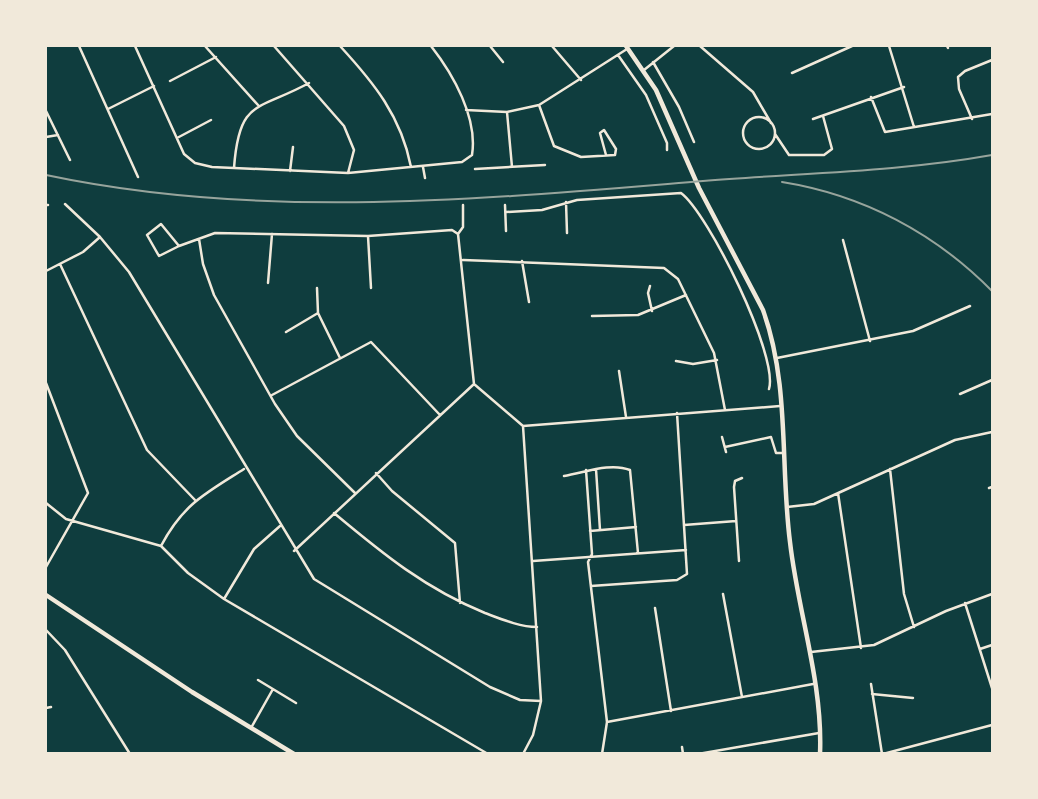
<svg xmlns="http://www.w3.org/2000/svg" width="1038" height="799" font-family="Ubuntu,sans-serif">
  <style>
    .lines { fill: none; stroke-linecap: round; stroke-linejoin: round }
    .minor { stroke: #f1e9da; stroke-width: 2.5 }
    .secondary { stroke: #f1e9da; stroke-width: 4.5 }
    .rail { stroke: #97a49c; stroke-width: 2 }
  </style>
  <rect width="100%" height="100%" fill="#0f3d3e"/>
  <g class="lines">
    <path class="minor" d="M 79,46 L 138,177
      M 135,46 L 184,154 L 195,163 L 212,167 L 348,173 L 462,162 L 472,155 C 478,118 453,74 431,46
      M 205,46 L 258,105
      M 274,46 L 344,126 L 354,150 L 348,173
      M 340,46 C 374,83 401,116 411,167
      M 490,46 L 503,62
      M 552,46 L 581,80
      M 700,46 L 753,92 L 771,123
      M 889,46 L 914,127
      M 947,46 L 948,48
      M 618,55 L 646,95 L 667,143 L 667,150
      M 653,62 L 679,107 L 694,142
      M 644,70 L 674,46
      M 792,73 L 852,46
      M 170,81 L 216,57
      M 871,97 L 885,132 L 992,114
      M 539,105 L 554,146 L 581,157 L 615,155 L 616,149 L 604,130 L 600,133 L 606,155
      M 108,109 L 154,86
      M 466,110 L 507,112 L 539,105 L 627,49
      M 46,111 L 70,160
      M 507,112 L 512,167
      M743 133a16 16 0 1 1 32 0a16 16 0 1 1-32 0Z
      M 813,119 L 904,87
      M 972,119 L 959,89 L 958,77 L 965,71 L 992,60
      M 775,134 L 789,155 L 824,155 L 832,149 L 823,116
      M 46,137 L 58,135
      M 177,138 L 211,120
      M 423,167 L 425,178
      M 234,168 C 239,98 258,111 309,83
      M 475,169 L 545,165
      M 290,171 L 293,147
      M 566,202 L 567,233
      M 65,204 L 100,237 L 129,272 L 314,579 L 490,687 L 520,700 L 541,701
      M 46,205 L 48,205
      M 505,205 L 506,231
      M 506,212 L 542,210 L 577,200 L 681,193 C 708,213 779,356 769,389
      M 458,234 L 474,384
      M 458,234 L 463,227 L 463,205
      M 368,236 L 371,288
      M 199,239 L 203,264 L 214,295 L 275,404 L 297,436 L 355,493
      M 843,240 L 870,341
      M 179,246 L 159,256 L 147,235 L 161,224 L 179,246 L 215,233 L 368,236 L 452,230 L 458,234
      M 463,260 L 664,268 L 678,279 L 714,353 L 725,410
      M 522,261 L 529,302
      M 60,264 L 147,450 L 195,500
      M 46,271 L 83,252 L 100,237
      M 268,283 L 272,234
      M 650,286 L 648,293 L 652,311
      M 317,288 L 318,313
      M 592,316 L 638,315 L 686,295
      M 286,332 L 318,313 L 340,358
      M 777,358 L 913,331 L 970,306
      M 676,361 L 693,364 L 717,360
      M 619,371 L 626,417
      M 46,383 L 88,493 L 46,567
      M 474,384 L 523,426 L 780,406
      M 960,394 L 992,380
      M 272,395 L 371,342 L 440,415
      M 523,426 L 541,701 L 533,735 L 523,754
      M 722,437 L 726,452
      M 725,447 L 771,437 L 776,453 L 783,453
      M 596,469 L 600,530
      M 890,469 L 904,594 L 914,627
      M 586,470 L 592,554 L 588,562 L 607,722 L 602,754
      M 376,473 L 392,491 L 455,543 L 460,603
      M 564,476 C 584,473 610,462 630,470 L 638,553
      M 989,488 L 992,487
      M 838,493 L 861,648
      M 46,503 L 66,519 L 161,546 L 188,573 L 224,599 L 488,754
      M 787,507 L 814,504 L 955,440 L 992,432
      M 334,513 C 383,554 426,589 485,613 C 501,619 520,627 537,627
      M 684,525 L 736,521
      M 590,531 L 636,527
      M 161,546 C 183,504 206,493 244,469
      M 294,551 L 474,384
      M 533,561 L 686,550
      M 739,561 L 734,487 L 735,481 L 742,478
      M 591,586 L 677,580 L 687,574 L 677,413
      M 723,594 L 742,697
      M 224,599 L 254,549 L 280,526
      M 965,603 L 992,688
      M 655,608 L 671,711
      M 46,630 L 65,650 L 130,754
      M 980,649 L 992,645
      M 811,652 L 874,645 L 946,611 L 992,594
      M 258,680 L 296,703
      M 871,684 L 882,754
      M 872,694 L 913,698
      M 46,708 L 51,707
      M 607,722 L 813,684
      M 251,728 L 273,689
      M 682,747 L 683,754
      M 698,754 L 819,733
      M 883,754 L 992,725"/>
    <path class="secondary" d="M 626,46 L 656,90 L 699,188 L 763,310 C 790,385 780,464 790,542 C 798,613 823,682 820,754
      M 46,595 L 192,692 L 294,754"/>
    <path class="rail" d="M 46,175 C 263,221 484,199 703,181 C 800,173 897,172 992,155
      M 782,182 C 863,195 935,233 992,291"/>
  </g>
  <rect width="1038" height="799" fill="none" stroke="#f1e9da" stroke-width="94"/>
</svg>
